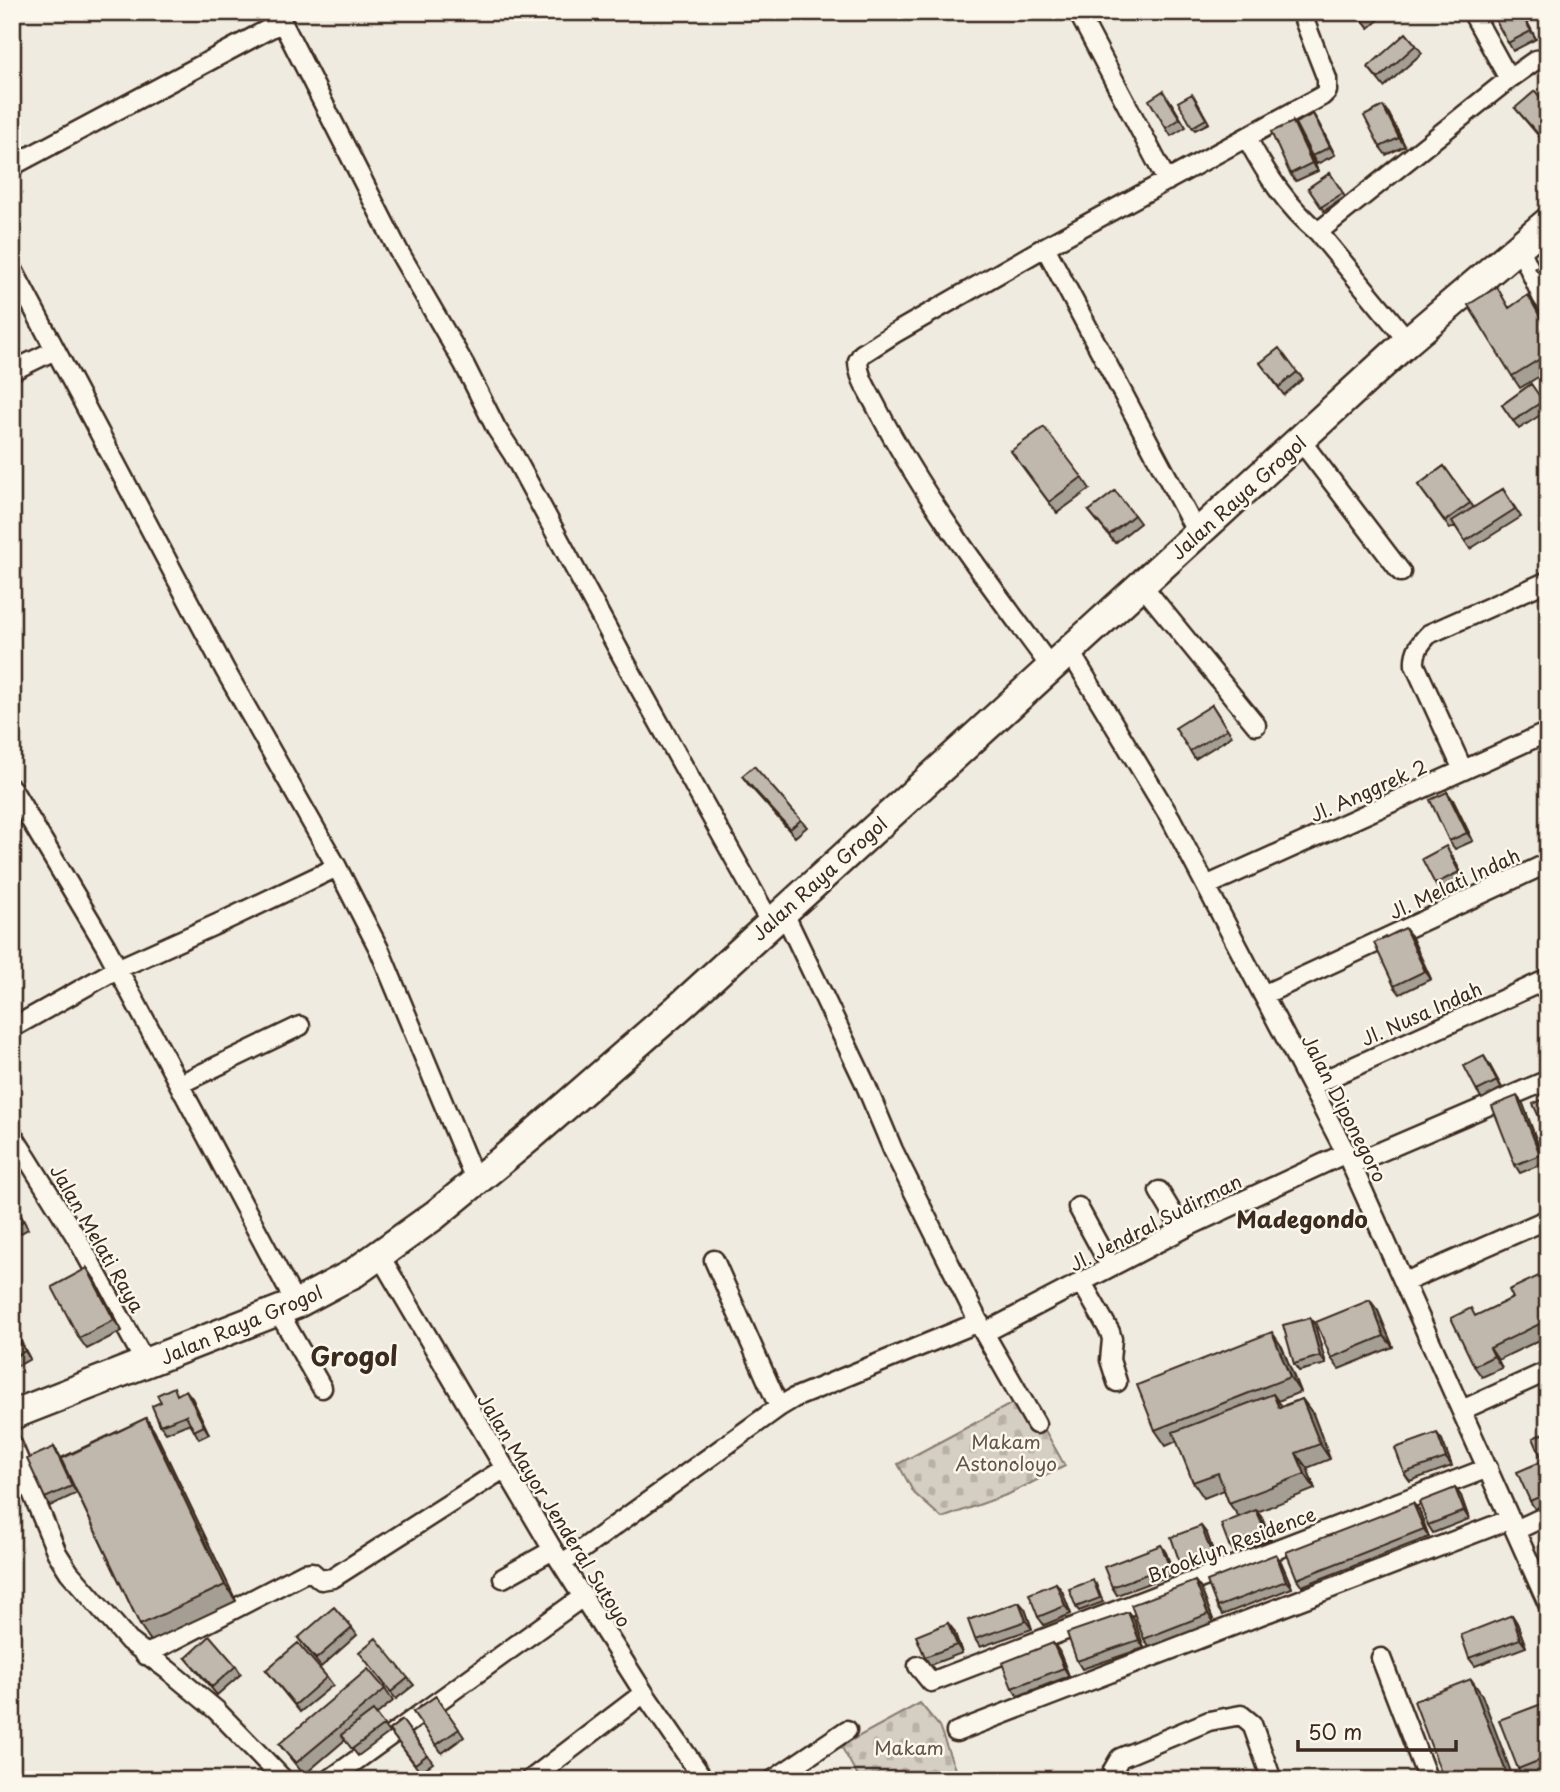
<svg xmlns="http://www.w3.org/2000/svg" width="1560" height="1792" font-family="'Playpen Sans',sans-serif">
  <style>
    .cemetery { fill: url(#cemetery-stones); stroke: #887c70; stroke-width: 2 }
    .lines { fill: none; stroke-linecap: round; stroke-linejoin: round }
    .street-casing { stroke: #3b2a1e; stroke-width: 23 }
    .primary-casing { stroke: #3b2a1e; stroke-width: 33 }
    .street { stroke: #fbf7ec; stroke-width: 18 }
    .primary { stroke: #fbf7ec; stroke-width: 28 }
    .wall { fill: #a59e95; stroke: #3b2a1e; stroke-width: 2 }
    .shaded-wall { fill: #868179; stroke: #3b2a1e; stroke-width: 2 }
    .building { fill: #c0b8ad; stroke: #3b2a1e; stroke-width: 2 }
    .labels { text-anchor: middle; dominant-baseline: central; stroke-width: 5; stroke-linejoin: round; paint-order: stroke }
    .street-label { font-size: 19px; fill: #3b2a1e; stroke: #fbf7ec }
    .park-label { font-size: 19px; fill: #625347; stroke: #fbf7ec }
    .quarter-label { font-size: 23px; font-weight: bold; fill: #3b2a1e; stroke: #fbf7ec }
    .district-label { font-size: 26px; font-weight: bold; fill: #3b2a1e; stroke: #fbf7ec }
  </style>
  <defs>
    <pattern id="cemetery-stones" width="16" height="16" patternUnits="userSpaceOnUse" patternTransform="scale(1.75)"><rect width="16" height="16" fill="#d5cec3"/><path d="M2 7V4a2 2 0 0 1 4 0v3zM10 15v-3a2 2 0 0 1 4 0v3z" fill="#b8b1a7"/></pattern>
  </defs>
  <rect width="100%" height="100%" fill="#f0ebe0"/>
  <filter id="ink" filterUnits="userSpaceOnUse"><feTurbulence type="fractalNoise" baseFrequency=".0143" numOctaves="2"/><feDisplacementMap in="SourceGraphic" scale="14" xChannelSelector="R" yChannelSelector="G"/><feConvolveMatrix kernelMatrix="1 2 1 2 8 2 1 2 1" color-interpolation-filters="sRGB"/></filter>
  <g filter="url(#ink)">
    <path class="cemetery" d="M 1026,1396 L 1065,1466 L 1009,1494 L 942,1518 L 914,1493 L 898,1464 Z
      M 920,1703 L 939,1726 L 959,1780 L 860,1780 L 841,1746 Z"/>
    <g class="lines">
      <g class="street-casing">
        <path id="street" d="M 277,12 L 398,250 L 464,364 L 496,428 L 513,454 L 623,658 L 770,922
          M 1078,12 L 1167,181
          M 1472,12 L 1509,79
          M 1247,138 C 1266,174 1286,205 1318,232
          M 12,166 L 282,22
          M 1519,246 L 1548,310
          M 1045,247 L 1197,533
          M 12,268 L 225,670 L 337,867 L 380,951 L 476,1182
          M 1408,341 L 1318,232 L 1509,79 L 1536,60 L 1548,58
          M 12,371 L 55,350
          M 1301,441 L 1401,572
          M 1141,584 L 1256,725
          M 1069,650 L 1171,819 L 1346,1153 L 1548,1604
          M 1050,666 C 989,583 926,502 878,410 C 871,395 858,378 858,361 L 862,354 L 895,333 L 1045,247 L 1322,96 L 1327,91 L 1327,79 L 1301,12
          M 1463,770 L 1415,665 C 1414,652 1420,643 1429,634 L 1548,581
          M 12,789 L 105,945 L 296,1304
          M 1206,886 L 1548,732
          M 783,911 L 864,1081 L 893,1150 L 984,1333 L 1036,1424
          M 1263,995 L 1548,863
          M 12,1028 L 117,969 L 228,919 L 337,867
          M 180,1084 L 300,1026
          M 1311,1086 L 1548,979
          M 12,1134 L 78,1240 L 146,1364
          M 1352,1164 L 1548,1080
          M 1159,1191 L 1182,1229
          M 1078,1207 L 1110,1266
          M 380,1256 L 553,1550 L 644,1693 L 704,1780
          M 714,1260 L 779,1407
          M 1081,1281 L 1110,1332 L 1112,1339 L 1110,1360 L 1117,1382
          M 1405,1282 L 1548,1219
          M 278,1311 L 322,1388
          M 984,1333 L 1187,1227 L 1346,1153
          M 1462,1410 L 1548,1371
          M 12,1444 L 57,1553 L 69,1572 L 129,1641 L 168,1670 L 216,1710 L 284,1780
          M 1516,1530 L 1548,1515
          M 563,1563 L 779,1407 L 794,1398 L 979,1322
          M 503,1578 L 553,1550
          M 145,1655 L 304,1573 L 312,1572 L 321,1580 L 333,1578 L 505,1468
          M 1381,1658 L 1428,1780
          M 918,1666 L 931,1682 L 1488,1468
          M 956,1732 L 1511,1519
          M 329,1780 L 584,1596
          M 530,1780 L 644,1693
          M 773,1780 L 847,1730
          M 1114,1780 L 1113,1770 L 1120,1758 L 1209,1721 L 1241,1715 L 1252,1724 L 1272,1780"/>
      </g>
      <g class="primary-casing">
        <path id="primary" d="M 12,1415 L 296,1304 L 354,1273 L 435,1215 L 530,1137 L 683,1004 L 1408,341 L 1548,222"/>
      </g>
      <use href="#street" class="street"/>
      <use href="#primary" class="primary"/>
    </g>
    <path class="wall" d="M 1356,12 L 1388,12 L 1369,28 Z
      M 1491,12 L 1522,12 L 1536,39 L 1513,51 Z
      M 1416,45 L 1422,53 L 1384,87 L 1368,67 Z
      M 1195,98 L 1209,123 L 1195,130 L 1192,127 Z
      M 1169,99 L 1186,127 L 1171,136 L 1166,128 Z
      M 1548,106 L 1548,147 L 1515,108 Z
      M 1313,114 L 1318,122 L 1335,155 L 1317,164 L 1312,156 L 1301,134 L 1318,171 L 1296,181 L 1290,174 L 1293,122 L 1298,129 Z
      M 1389,114 L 1405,146 L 1386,155 L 1380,147 Z
      M 1330,173 L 1345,197 L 1324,211 L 1308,188 Z
      M 1510,307 L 1537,307 L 1548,328 L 1548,371 L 1520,388 L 1512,376 Z
      M 1260,363 L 1297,372 L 1303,379 L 1284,395 Z
      M 1531,384 L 1548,410 L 1519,429 L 1502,405 Z
      M 1011,451 L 1082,477 L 1090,489 L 1057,513 Z
      M 1444,466 L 1474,508 L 1503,489 L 1521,517 L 1470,549 L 1455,526 L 1450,529 L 1418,485 Z
      M 1089,511 L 1134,515 L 1140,523 L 1115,543 Z
      M 1212,705 L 1232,736 L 1195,759 L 1190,751 Z
      M 742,776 L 801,820 L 807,827 L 795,837 L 748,784 Z
      M 1447,792 L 1453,800 L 1473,841 L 1455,849 L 1449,841 Z
      M 1451,854 L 1465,880 L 1440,892 L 1435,884 Z
      M 1411,936 L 1431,979 L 1400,994 L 1394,986 Z
      M 1489,1064 L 1502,1088 L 1482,1099 L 1477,1091 Z
      M 1523,1104 L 1545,1163 L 1520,1173 L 1515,1165 Z
      M 12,1204 L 19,1211 L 28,1229 L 12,1238 Z
      M 87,1268 L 95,1280 L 122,1331 L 87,1349 L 79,1338 Z
      M 1545,1273 L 1548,1278 L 1548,1336 L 1498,1360 L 1502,1368 L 1482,1377 L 1474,1366 L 1476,1316 L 1513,1298 Z
      M 1378,1311 L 1393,1347 L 1339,1369 L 1331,1358 Z
      M 1310,1318 L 1315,1325 L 1326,1364 L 1299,1371 L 1294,1364 Z
      M 12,1326 L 30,1359 L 14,1368 L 12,1366 Z
      M 1282,1347 L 1300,1392 L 1278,1401 L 1282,1406 L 1302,1399 L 1313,1414 L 1330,1459 L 1307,1468 L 1315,1489 L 1257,1512 L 1262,1518 L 1270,1539 L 1235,1553 L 1229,1545 L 1239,1517 L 1229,1503 L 1224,1490 L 1204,1498 L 1193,1482 L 1177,1441 L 1166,1446 L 1155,1430 Z
      M 178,1394 L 192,1398 L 209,1434 L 199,1439 L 190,1423 L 166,1433 L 160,1425 Z
      M 146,1418 L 156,1434 L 236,1601 L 151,1641 L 140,1625 L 77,1493 L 50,1506 L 45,1498 L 54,1447 L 61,1458 Z
      M 1548,1431 L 1548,1503 L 1535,1509 L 1530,1501 L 1543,1461 Z
      M 1442,1440 L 1452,1466 L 1410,1481 L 1404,1473 Z
      M 1455,1488 L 1461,1496 L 1469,1519 L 1433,1533 L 1428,1525 Z
      M 1419,1510 L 1429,1537 L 1302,1586 L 1297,1579 Z
      M 1201,1526 L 1207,1534 L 1216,1560 L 1186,1571 L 1180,1563 Z
      M 1161,1545 L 1166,1553 L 1174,1574 L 1117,1595 L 1112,1587 Z
      M 1281,1562 L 1292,1588 L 1222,1615 L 1217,1607 Z
      M 1195,1581 L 1201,1589 L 1214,1622 L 1149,1647 L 1144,1639 Z
      M 1056,1583 L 1062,1591 L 1071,1614 L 1044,1625 L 1038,1617 Z
      M 1096,1584 L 1103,1602 L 1079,1611 L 1076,1607 Z
      M 1025,1609 L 1032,1629 L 980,1647 L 975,1639 Z
      M 1512,1615 L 1517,1623 L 1526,1647 L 1475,1666 L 1469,1658 Z
      M 1134,1619 L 1144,1648 L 1082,1669 L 1077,1661 Z
      M 948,1623 L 954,1631 L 962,1653 L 930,1665 L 925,1657 Z
      M 352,1628 L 357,1635 L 321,1667 L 298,1638 Z
      M 1053,1643 L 1059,1651 L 1069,1676 L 1018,1696 L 1012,1688 Z
      M 359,1652 L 408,1678 L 414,1685 L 396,1699 Z
      M 186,1658 L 236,1666 L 241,1674 L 217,1695 Z
      M 266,1670 L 327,1677 L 333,1685 L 300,1712 Z
      M 385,1689 L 393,1701 L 376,1715 L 389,1733 L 358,1756 L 345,1740 L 304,1775 L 279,1744 Z
      M 436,1696 L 464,1737 L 442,1753 L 413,1712 Z
      M 1548,1703 L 1548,1772 L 1526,1780 L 1518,1769 Z
      M 402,1720 L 433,1763 L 420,1772 L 389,1730 Z"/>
    <path class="shaded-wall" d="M 1520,12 L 1522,12 L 1536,39 L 1531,31 Z
      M 1383,106 L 1389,114 L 1405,146 L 1399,138 Z
      M 1313,114 L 1318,122 L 1335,155 L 1330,147 Z
      M 1293,122 L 1298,130 L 1318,171 L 1312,163 Z
      M 1528,295 L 1537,307 L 1548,328 L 1548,331 Z
      M 1447,792 L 1453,800 L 1473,841 L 1467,833 Z
      M 1446,846 L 1451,854 L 1465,880 L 1459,872 Z
      M 1405,928 L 1411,936 L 1431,979 L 1425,971 Z
      M 1484,1056 L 1489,1064 L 1502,1088 L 1497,1081 Z
      M 1517,1096 L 1523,1104 L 1545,1163 L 1540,1155 Z
      M 87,1268 L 95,1280 L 122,1331 L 114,1320 Z
      M 1370,1300 L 1378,1311 L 1393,1347 L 1384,1336 Z
      M 1310,1318 L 1315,1325 L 1326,1364 L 1320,1356 Z
      M 12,1327 L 17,1334 L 30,1359 L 25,1351 Z
      M 1272,1332 L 1282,1347 L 1300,1392 L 1290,1377 Z
      M 1490,1348 L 1498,1360 L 1502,1368 L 1494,1356 Z
      M 186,1390 L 192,1398 L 209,1434 L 204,1426 Z
      M 1273,1394 L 1284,1409 L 1279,1408 Z
      M 1302,1399 L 1313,1414 L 1330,1459 L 1320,1444 Z
      M 146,1418 L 156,1434 L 236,1601 L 225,1585 Z
      M 1437,1433 L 1442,1440 L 1452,1466 L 1446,1458 Z
      M 54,1447 L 59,1454 L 77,1493 L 72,1486 Z
      M 1296,1453 L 1307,1468 L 1315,1489 L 1305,1474 Z
      M 1455,1488 L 1461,1496 L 1469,1519 L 1464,1511 Z
      M 1413,1503 L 1419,1510 L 1429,1537 L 1424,1529 Z
      M 1256,1510 L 1262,1518 L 1270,1539 L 1265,1531 Z
      M 1201,1526 L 1207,1534 L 1216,1560 L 1211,1552 Z
      M 1161,1545 L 1166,1553 L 1174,1574 L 1169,1566 Z
      M 1276,1554 L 1281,1562 L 1292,1588 L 1286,1581 Z
      M 1195,1581 L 1201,1589 L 1214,1622 L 1208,1614 Z
      M 1056,1583 L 1062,1591 L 1071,1614 L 1065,1606 Z
      M 1019,1602 L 1025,1609 L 1032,1629 L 1026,1621 Z
      M 1128,1612 L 1134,1619 L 1144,1648 L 1139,1640 Z
      M 1512,1615 L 1517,1623 L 1526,1647 L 1520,1639 Z
      M 948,1623 L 954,1631 L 962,1653 L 957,1645 Z
      M 1053,1643 L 1059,1651 L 1069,1676 L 1064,1668 Z
      M 1471,1679 L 1482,1695 L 1514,1780 L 1509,1780 Z"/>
    <path class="building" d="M 1357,12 L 1373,12 L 1363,20 Z
      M 1491,12 L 1520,12 L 1531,31 L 1508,43 Z
      M 1406,33 L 1416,45 L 1378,79 L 1368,67 Z
      M 1163,91 L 1180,119 L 1166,128 L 1149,100 Z
      M 1535,91 L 1548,106 L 1548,142 L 1546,143 L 1515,108 Z
      M 1192,94 L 1206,119 L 1192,127 L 1178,102 Z
      M 1383,106 L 1399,138 L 1380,147 L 1364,116 Z
      M 1313,114 L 1330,147 L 1312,156 L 1295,123 Z
      M 1293,122 L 1312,163 L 1290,174 L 1271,132 Z
      M 1330,173 L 1343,193 L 1321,207 L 1308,188 Z
      M 1548,258 L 1548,284 L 1535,268 Z
      M 1497,287 L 1509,308 L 1528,295 L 1548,331 L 1548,354 L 1512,376 L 1468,305 Z
      M 1279,348 L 1297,372 L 1279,387 L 1260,363 Z
      M 1531,384 L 1543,401 L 1513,421 L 1502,405 Z
      M 1044,427 L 1082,477 L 1049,502 L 1011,451 Z
      M 1444,466 L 1470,503 L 1445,521 L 1418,485 Z
      M 1503,489 L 1515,509 L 1465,541 L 1452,521 Z
      M 1115,491 L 1134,515 L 1109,535 L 1089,511 Z
      M 1212,705 L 1227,729 L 1190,751 L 1175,728 Z
      M 754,766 L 801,820 L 790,829 L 742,776 Z
      M 1447,792 L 1467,833 L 1449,841 L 1430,800 Z
      M 1446,846 L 1459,872 L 1435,884 L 1422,859 Z
      M 1405,928 L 1425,971 L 1394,986 L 1374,943 Z
      M 1484,1056 L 1497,1081 L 1477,1091 L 1464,1066 Z
      M 1517,1096 L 1540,1155 L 1515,1165 L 1492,1106 Z
      M 1548,1097 L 1548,1134 L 1547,1134 L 1533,1104 Z
      M 12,1204 L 13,1204 L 23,1221 L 12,1227 Z
      M 87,1268 L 114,1320 L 79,1338 L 52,1287 Z
      M 1545,1273 L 1548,1280 L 1548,1320 L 1490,1348 L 1494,1356 L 1474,1366 L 1451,1318 L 1471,1308 L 1475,1316 L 1513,1298 L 1509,1290 Z
      M 1370,1300 L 1384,1336 L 1331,1358 L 1316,1322 Z
      M 1310,1318 L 1320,1356 L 1294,1364 L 1283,1325 Z
      M 12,1328 L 25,1351 L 12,1358 Z
      M 1272,1332 L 1290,1377 L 1155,1430 L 1137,1385 Z
      M 174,1387 L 177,1395 L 186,1390 L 204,1426 L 194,1431 L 186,1415 L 160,1425 L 152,1406 L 161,1402 L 157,1395 Z
      M 1273,1394 L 1279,1408 L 1302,1399 L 1320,1444 L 1296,1453 L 1305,1474 L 1229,1503 L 1218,1473 L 1193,1482 L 1173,1432 Z
      M 146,1418 L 225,1585 L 140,1625 L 61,1459 Z
      M 1548,1431 L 1548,1493 L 1530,1501 L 1517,1472 L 1543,1461 L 1533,1438 Z
      M 1437,1433 L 1446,1458 L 1404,1473 L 1395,1448 Z
      M 54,1447 L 72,1486 L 45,1498 L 27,1459 Z
      M 1455,1488 L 1464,1511 L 1428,1525 L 1419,1502 Z
      M 1413,1503 L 1424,1529 L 1297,1579 L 1286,1552 Z
      M 1256,1510 L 1265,1531 L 1229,1545 L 1221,1524 Z
      M 1201,1526 L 1211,1552 L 1180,1563 L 1171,1537 Z
      M 1548,1526 L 1548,1559 L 1546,1560 L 1539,1543 L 1546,1540 L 1541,1529 Z
      M 1161,1545 L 1169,1566 L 1112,1587 L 1104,1567 Z
      M 1276,1554 L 1286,1581 L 1217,1607 L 1207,1581 Z
      M 1093,1580 L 1100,1598 L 1076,1607 L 1069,1589 Z
      M 1195,1581 L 1208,1614 L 1144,1639 L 1131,1605 Z
      M 1056,1583 L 1065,1606 L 1038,1617 L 1029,1594 Z
      M 1019,1602 L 1026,1621 L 975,1639 L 968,1620 Z
      M 334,1607 L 352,1628 L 316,1659 L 298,1638 Z
      M 1128,1612 L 1139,1640 L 1077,1661 L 1067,1633 Z
      M 1512,1615 L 1520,1639 L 1469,1658 L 1461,1635 Z
      M 948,1623 L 957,1645 L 925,1657 L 916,1636 Z
      M 210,1636 L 236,1666 L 212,1687 L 186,1658 Z
      M 376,1638 L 408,1678 L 391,1692 L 359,1652 Z
      M 298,1643 L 327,1677 L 295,1705 L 266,1670 Z
      M 1053,1643 L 1064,1668 L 1012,1688 L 1002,1663 Z
      M 368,1669 L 385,1689 L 296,1763 L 279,1744 Z
      M 1471,1679 L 1509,1780 L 1444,1780 L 1414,1701 Z
      M 436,1696 L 459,1729 L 436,1745 L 413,1712 Z
      M 1547,1702 L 1548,1757 L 1518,1769 L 1499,1720 Z
      M 373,1711 L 384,1725 L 352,1749 L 341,1735 Z
      M 402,1720 L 427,1755 L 415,1764 L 389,1730 Z
      M 338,1774 L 343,1780 L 332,1780 Z"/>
  </g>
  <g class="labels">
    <g class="street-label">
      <text transform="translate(1238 497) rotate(-42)">Jalan Raya Grogol</text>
      <text transform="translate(1368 790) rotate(-24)">Jl. Anggrek 2</text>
      <text transform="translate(819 878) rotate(-42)">Jalan Raya Grogol</text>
      <text transform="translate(1454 883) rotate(-25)">Jl. Melati Indah</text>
      <text transform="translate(1421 1013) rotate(-24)">Jl. Nusa Indah</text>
      <text transform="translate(1345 1108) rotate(63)">Jalan Diponegoro</text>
      <text transform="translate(1155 1222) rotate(-27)">Jl. Jendral Sudirman</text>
      <text transform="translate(98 1238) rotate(60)">Jalan Melati Raya</text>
      <text transform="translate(241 1324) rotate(-23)">Jalan Raya Grogol</text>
      <text transform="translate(555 1510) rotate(58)">Jalan Mayor Jenderal Sutoyo</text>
      <text transform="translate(1231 1544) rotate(-21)">Brooklyn Residence</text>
    </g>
    <g class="park-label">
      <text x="1006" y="1441">Makam<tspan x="1006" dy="22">Astonoloyo</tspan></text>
      <text x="909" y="1747">Makam</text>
    </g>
    <g class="quarter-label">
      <text x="1302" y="1218">Madegondo</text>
    </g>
    <g class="district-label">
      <text x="354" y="1355">Grogol</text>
    </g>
  </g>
  <rect width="1560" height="1792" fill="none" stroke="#fbf7ec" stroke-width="42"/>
  <rect x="21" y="21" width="1518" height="1750" fill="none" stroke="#3b2a1e" stroke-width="2.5" filter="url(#ink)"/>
  <path d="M1298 1740v10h158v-10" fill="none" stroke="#3b2a1e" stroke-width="3.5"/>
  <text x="1308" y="1740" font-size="21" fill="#3b2a1e" stroke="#fbf7ec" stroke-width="5" paint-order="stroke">50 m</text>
</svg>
